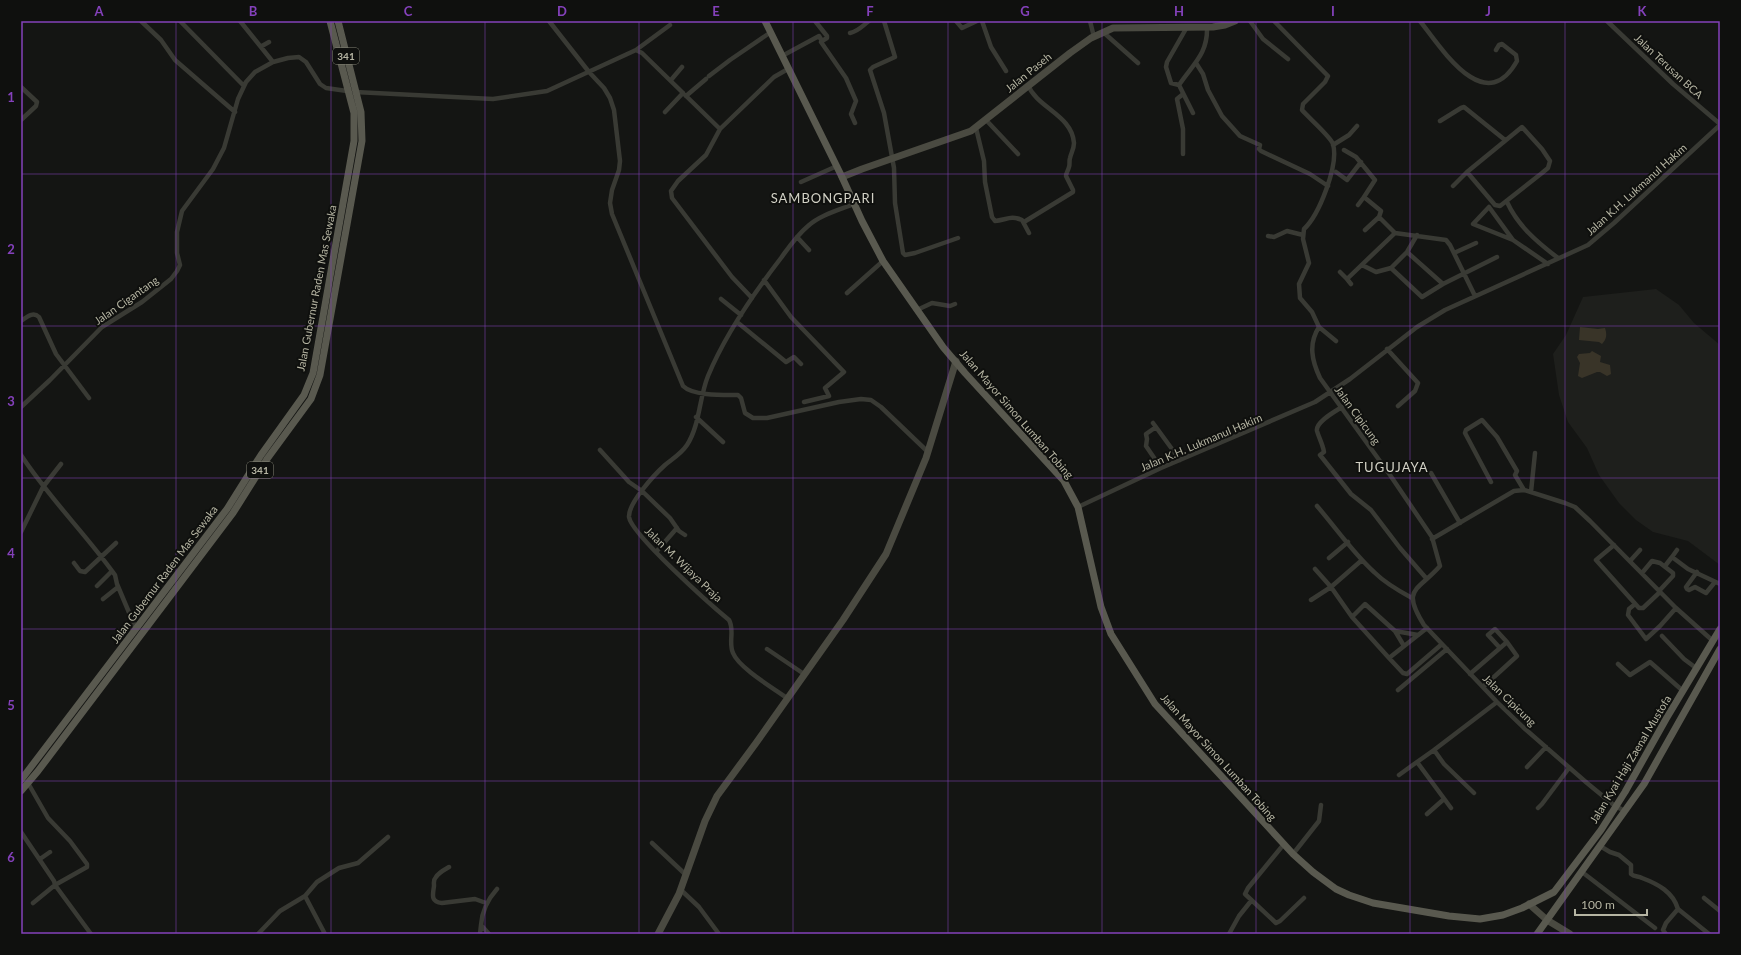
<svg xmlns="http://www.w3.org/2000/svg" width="1741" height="955" font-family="Lato,sans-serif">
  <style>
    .built { fill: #1e1f1c }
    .water { fill: #393428 }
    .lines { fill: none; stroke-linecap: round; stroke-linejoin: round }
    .street { stroke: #393a34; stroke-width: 4.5 }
    .secondary { stroke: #4a4a41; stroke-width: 7 }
    .primary { stroke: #59594f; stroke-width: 7 }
    .grid { fill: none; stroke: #8441bb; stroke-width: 1; stroke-opacity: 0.55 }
    .labels { text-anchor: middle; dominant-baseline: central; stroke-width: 4; stroke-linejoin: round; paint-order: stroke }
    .shield { fill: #0f100e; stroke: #848476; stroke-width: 1 }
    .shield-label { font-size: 10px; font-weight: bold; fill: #b6b5a3 }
    .street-label { font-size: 11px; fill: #b6b5a3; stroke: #0f100e }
    .quarter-label { font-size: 13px; letter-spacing: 1px; fill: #d2d1c5; stroke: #0f100e }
    .neatline { fill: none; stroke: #8441bb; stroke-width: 1.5 }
    .grid-label { font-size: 13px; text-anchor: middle; font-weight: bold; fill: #8441bb }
  </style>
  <rect width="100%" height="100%" fill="#141513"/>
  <path class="built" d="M 1656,289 L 1679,305 L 1694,323 L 1720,345 L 1720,565 L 1688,541 L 1653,532 L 1636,520 L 1619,503 L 1599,475 L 1587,448 L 1568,422 L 1559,395 L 1553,354 L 1566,335 L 1583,297 Z"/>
  <path class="water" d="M 1580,327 L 1598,329 L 1605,328 C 1607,334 1607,339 1602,344 L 1599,342 L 1579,340 Z
    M 1592,351 L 1601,356 L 1600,362 L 1610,365 L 1611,374 L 1607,376 L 1600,372 L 1597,372 L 1582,378 L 1578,376 L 1580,363 L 1577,357 L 1579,354 L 1590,353 Z"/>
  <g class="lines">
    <path class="street" d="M 141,21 L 161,40 L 175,60 L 235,112
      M 180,21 L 244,86
      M 240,21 L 273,62
      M 549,21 L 589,72 L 604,88 L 610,98 L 614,110 L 620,161 L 619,170 L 612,190 L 610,203 L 612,214 L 683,386 C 693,396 723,395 738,395 L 741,398 L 745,413 L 753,418 L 767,418 L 839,402 L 861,399 L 871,400 L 881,407 L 928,452
      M 815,21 L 827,36 L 827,38 L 822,41
      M 884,21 L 895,57 L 873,67 L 870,70 L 884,113 L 894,168 L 895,203 L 903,253 L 905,255 L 915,253 L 958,238
      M 956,21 L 962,28 L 977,21
      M 982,21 L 991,47 L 1006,71
      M 1090,21 L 1094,37
      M 1250,21 L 1263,39 L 1288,59
      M 1274,21 L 1328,76 L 1325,82 L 1303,104 L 1302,110 C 1309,118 1331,137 1333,144 C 1339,165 1319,215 1304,229 L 1303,239 L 1309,263 L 1299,284 L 1300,298 L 1312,312 L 1319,327 C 1308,344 1312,361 1320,378 L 1390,475 L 1432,537 L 1440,566 C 1417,592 1401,588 1424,625 L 1497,702 L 1524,728 L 1587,783 L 1615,806 L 1625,811
      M 1420,21 C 1442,49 1485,118 1517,61 L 1516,55 L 1502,44 L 1499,45 L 1496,50
      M 1607,21 L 1673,84 L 1720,124
      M 1103,32 L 1138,63
      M 850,33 C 859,31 862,26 869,21
      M 262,46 L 269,42
      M 636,50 L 670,25
      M 782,56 L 819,36 L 822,41 L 821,42 L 846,78 L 856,101 L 851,114 L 855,123
      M 1196,63 L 1203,74 L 1208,90 L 1222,116 L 1240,136 L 1260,145 L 1259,149 L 1261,151 L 1310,174 L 1328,186
      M 709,76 L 730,60 L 771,32
      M 671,80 L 682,67
      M 1179,85 L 1171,83 L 1166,67 L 1167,62 L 1187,27
      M 21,87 L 37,102 L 36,106 L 21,120
      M 355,92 L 493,99 L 547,91 L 636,50 L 642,53 L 720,129
      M 686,96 L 706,79
      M 665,112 L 683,93
      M 1193,113 L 1179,85 C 1193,64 1208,54 1207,27
      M 986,120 L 1018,154
      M 1440,121 L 1461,108 L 1464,107 L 1505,140
      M 976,128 L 984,161 L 985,182 L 992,217 L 995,221 C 1006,220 1011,215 1022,220 L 1029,233
      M 1333,145 L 1349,135 L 1357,126
      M 1344,150 L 1356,157 L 1375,180 L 1364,197 L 1381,211 L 1379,217
      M 1183,154 L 1183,129 L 1177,99 L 1183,94
      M 1336,172 L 1347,180 L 1361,162
      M 801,182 L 837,166
      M 1453,186 L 1467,172 L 1495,205 L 1500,206 L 1542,173 L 1548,168 L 1550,161 L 1542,149 L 1522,127 L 1467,172
      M 1507,202 C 1518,226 1537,242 1558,258
      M 1358,205 L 1364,197
      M 1024,222 L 1073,192 L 1073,190 L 1066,176 C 1066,173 1068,171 1069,167 C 1070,165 1069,161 1070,158 C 1071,153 1074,149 1074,143 C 1072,115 1037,108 1028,85
      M 1365,230 L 1379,217 L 1395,233 L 1446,240 L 1450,245 L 1475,296
      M 1417,235 L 1407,252 L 1391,268 L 1422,297 L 1443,284 L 1497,257
      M 1268,236 L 1274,237 L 1287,231 L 1303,235
      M 797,237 L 809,250
      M 1513,240 L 1473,224 L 1489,207 L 1513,240 L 1548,264
      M 1407,252 L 1443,284
      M 1454,253 L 1476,243
      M 1362,265 L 1376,272 L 1391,268
      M 1340,272 L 1347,279
      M 764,280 L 791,317 L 844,372 L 825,388 L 829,396 L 804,402
      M 1351,284 L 1347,279 L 1395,233
      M 847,293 L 883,261
      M 752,298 L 732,277 L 672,198 L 671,191 L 678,181 L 706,155 L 720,129 L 774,77 L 788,69
      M 721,299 L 741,315
      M 917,310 L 932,303 L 950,306 L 955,304
      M 21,321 C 27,317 33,311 39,317 L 56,354 L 89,398
      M 737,322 L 786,362 L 794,357 L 801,364
      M 1319,327 L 1336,341
      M 1387,349 L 1418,383 L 1415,391 L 1398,406
      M 21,407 L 50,380 L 102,327 L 142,302 L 171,279 L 177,271 L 180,265 L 177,253 L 177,232 L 182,211 L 213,169 L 224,148 L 238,99 L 246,82 L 255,72 L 273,62 L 288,58 L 299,57 L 306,62 L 320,84 L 326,88 L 347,91
      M 1342,407 C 1336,411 1315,422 1317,431 C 1319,438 1323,445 1324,452 L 1320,455 L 1351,494 L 1371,510 L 1400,548 L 1426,578
      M 696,417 L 723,442
      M 1153,423 L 1180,460
      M 1156,427 L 1146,434 L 1147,439 L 1146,446 L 1161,468
      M 600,450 L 629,482 L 642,491 L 670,518 L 679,531 L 685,535
      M 21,455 C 49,498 85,533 115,575 L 117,584 L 136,629
      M 1431,473 L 1460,523
      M 1491,482 L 1465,433 L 1466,430 L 1482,420 L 1497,437 L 1517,471 L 1515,475 L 1524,490
      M 1531,492 L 1535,453
      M 1317,506 C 1336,528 1353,553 1374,572 C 1385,583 1399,591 1412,598
      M 1078,507 L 1161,468 L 1315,402 L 1350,379 L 1417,327 L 1445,310 L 1588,245 L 1614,223 L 1720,125
      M 21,532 L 43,487 L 61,464
      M 1432,539 L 1514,491 L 1524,490 L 1565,503 L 1575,507 L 1590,521 L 1676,608 L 1713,641
      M 1614,545 L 1596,560 L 1639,608 L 1643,608 L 1660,592
      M 1677,550 L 1672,557 L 1688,569 L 1720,584
      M 656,552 L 677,528
      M 1329,558 L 1348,542
      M 1630,561 L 1640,550
      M 74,563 L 80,571 L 85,572 L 116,543
      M 1665,566 L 1672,557
      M 1697,572 L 1686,587 L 1687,589 L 1689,590 L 1695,587 L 1706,593 L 1715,582
      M 1642,573 L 1652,561 L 1660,563 L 1673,573 L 1673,576 L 1659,591
      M 97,586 L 112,571
      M 103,599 L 118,587
      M 1311,600 L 1331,587 L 1315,569
      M 1635,604 L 1629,609 L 1628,615 L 1646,639 L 1660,626 L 1676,608
      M 1352,617 L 1331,587 L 1362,560
      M 1395,631 L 1404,646
      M 1418,635 L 1395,631 L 1365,604 L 1352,617 L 1389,658 L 1427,628
      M 1662,636 L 1684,659 L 1696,668
      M 1500,648 L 1488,635 L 1495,629 L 1507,642
      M 767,649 L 804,674
      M 1389,658 L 1403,673 L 1407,674 L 1442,644
      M 1618,664 L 1630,675 L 1650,662 L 1683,691
      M 1470,674 L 1507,642 L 1517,656 L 1483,687
      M 1398,690 L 1447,649
      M 787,698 C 773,688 739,668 733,653 C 728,642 735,630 729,620 C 712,606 631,534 629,517 C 628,503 655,474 665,465 C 672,459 681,454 687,445 C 700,425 699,398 708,376 C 725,335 754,293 781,258 C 789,247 797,235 808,226 C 820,215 839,210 854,204
      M 1434,750 L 1417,762 L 1451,808
      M 1527,767 L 1546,747
      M 1399,775 L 1417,762
      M 28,783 L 48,818 L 70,841 L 87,864 L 87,867 L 55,885 L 91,934
      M 1474,793 L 1444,764 L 1434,750 L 1497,702
      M 1538,808 L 1542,804 L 1569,768
      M 1427,814 L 1444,799
      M 21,832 L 54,881 L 55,885 L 33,903
      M 652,843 L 686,875
      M 1284,844 L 1248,888 L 1245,894 L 1276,923 L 1280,921 L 1304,898
      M 1600,846 L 1610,852 L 1619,855 L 1631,865 L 1631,874 C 1634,877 1638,876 1642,878 C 1658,884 1673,892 1678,909
      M 1293,854 L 1319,821 L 1321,805
      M 40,859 L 50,852
      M 449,867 C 444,870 439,872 436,877 C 433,880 434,882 434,886 C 433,894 430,902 442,903 L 475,899 L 486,903
      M 1582,872 L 1655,928
      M 681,890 L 699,907 L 719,934
      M 305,896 L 325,934
      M 1704,898 L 1720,911
      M 1678,909 L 1709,934
      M 258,934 L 280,911 L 305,896 L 317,882 L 339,868 L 358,863 L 388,837
      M 480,934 L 481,925
      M 489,934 L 481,925 C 482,910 488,899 497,889
      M 1229,934 L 1239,916 L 1251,901
      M 1666,934 L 1663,930 L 1666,923 L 1678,909"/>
    <path class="secondary" d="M 842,177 L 862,169 L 971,131 L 1070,53 L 1091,38 L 1113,28 L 1213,27 L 1225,25 L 1235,21
      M 1529,904 L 1547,920 L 1570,934
      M 658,934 L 679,894 L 705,821 L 717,796 L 756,743 L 843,620 L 886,554 L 926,458 L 956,361"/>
    <path class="primary" d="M 765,21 L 842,177 L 862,221 L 883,261 L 943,347 L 965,373 L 1064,481 L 1078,507 L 1101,607 L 1111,634 L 1155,704 L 1293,854 L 1313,872 L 1336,889 L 1349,895 L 1373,903 L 1449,916 L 1480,919 L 1503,915 L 1522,908 L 1554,892 L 1601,830 L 1625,792 L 1666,719 L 1720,629
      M 21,780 L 227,509 L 261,455 L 304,395 L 313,373 L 354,141 L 354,113 L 330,21
      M 21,791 L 38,771 L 233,513 L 267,459 L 311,399 L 320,375 L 362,141 L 361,112 L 338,21
      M 1537,934 L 1644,784 L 1720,649"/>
  </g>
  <path class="grid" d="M 176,21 L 176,934M 331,21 L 331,934M 485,21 L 485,934M 639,21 L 639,934M 793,21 L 793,934M 948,21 L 948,934M 1102,21 L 1102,934M 1256,21 L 1256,934M 1410,21 L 1410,934M 1565,21 L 1565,934M 21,174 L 1720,174M 21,326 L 1720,326M 21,478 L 1720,478M 21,629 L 1720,629M 21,781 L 1720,781"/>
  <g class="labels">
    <g class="shield">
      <rect x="333" y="48" width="26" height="16" rx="3"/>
      <rect x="247" y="462" width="26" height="16" rx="3"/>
    </g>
    <g class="shield-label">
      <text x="346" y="56">341</text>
      <text x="260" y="470">341</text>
    </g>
    <g class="street-label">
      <text transform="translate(1669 66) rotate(43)">Jalan Terusan BCA</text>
      <text transform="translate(1028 72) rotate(-39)">Jalan Paseh</text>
      <text transform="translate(1636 189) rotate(-42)">Jalan K.H. Lukmanul Hakim</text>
      <text transform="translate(316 288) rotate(-79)">Jalan Gubernur Raden Mas Sewaka</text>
      <text transform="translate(126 300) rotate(-35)">Jalan Cigantang</text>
      <text transform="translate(1017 414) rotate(49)">Jalan Mayor Simon Lumban Tobing</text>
      <text transform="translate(1358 415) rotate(54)">Jalan Cipicung</text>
      <text transform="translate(1201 442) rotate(-23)">Jalan K.H. Lukmanul Hakim</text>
      <text transform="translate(684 564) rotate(44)">Jalan M. Wijaya Praja</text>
      <text transform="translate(164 574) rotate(-53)">Jalan Gubernur Raden Mas Sewaka</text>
      <text transform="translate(1510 700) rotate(44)">Jalan Cipicung</text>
      <text transform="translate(1219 757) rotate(48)">Jalan Mayor Simon Lumban Tobing</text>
      <text transform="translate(1630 759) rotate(-59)">Jalan Kyai Haji Zaenal Mustofa</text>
    </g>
    <g class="quarter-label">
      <text x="823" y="198">SAMBONGPARI</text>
      <text x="1392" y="467">TUGUJAYA</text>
    </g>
  </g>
  <rect width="1741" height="955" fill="none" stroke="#0f100e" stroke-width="44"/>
  <path d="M1575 909v6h72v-6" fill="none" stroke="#b6b5a3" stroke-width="2"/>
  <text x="1581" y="909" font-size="12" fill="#b6b5a3" stroke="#0f100e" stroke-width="3" paint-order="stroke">100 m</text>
  <rect x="22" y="22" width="1697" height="911" class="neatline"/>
  <g class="grid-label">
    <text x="99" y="16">A</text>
    <text x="253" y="16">B</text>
    <text x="408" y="16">C</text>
    <text x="562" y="16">D</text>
    <text x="716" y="16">E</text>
    <text x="870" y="16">F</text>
    <text x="1025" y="16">G</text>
    <text x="1179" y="16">H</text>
    <text x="1333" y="16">I</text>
    <text x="1488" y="16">J</text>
    <text x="1642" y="16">K</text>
    <text x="11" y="102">1</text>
    <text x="11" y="254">2</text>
    <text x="11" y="406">3</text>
    <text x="11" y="558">4</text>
    <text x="11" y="710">5</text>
    <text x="11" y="862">6</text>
  </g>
</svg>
